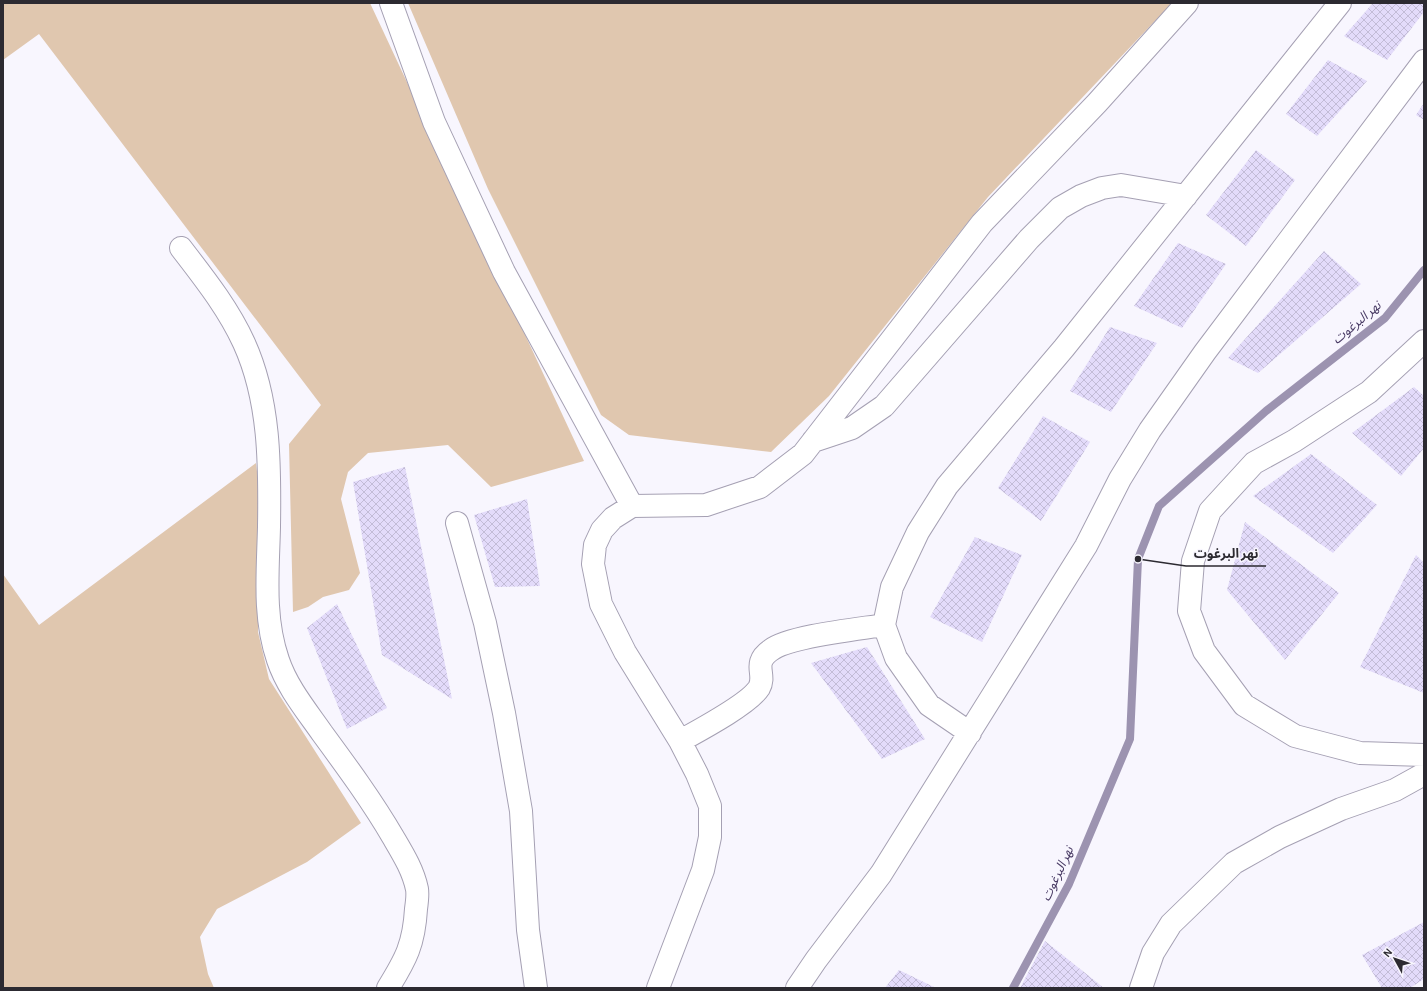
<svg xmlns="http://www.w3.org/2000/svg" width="1427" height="991" font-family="'Alegreya Sans','Noto Sans Arabic',sans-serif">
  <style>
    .green { fill: #e0c7af }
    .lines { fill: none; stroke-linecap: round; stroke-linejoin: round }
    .stream { stroke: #9c93b0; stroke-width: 8 }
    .building { fill: url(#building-cross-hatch) }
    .street-casing { stroke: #a5a0b3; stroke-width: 24 }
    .street { stroke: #fff; stroke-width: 22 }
    .labels { text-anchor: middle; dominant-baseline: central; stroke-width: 3; stroke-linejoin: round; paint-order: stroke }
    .water-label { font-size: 13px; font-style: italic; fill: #473963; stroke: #f8f6fe }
    .leader { fill: none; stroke: #2c2a31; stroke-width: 1.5 }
    .callout-dot { fill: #2c2a31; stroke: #f8f6fe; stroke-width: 1.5 }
    .callout-label { font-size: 13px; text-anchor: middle; font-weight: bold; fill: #2c2a31; stroke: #f8f6fe; stroke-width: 3; stroke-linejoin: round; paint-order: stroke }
  </style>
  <defs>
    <pattern id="building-cross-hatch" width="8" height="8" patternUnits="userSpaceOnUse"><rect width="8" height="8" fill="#e3dbfa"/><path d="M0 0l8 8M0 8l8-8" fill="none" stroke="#c3bcd7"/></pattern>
  </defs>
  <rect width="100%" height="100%" fill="#f8f6fe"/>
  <path class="green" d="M 3,3 L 370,3 L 584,461 L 491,487 L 448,445 L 368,453 L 348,472 L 341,499 L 360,573 L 349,590 L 323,597 L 308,607 L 293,612 L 289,444 L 321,405 L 39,34 L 3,60 Z
    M 408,3 L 1172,3 L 988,197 L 829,396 L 771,452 L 629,435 L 601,415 L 488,189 Z
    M 256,463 L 259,489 L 258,632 L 269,679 L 361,823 L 307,862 L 217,909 L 200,937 L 208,974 L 214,988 L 3,988 L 3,574 L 39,625 Z"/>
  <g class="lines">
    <path class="stream" d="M 1013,988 L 1069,884 L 1130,739 L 1138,559 L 1159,506 L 1266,411 L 1385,318 L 1424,270"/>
  </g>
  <path class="building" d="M 1373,3 L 1424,3 L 1424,12 L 1387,60 L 1344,36 Z
    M 1328,60 L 1367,81 L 1317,136 L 1286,114 Z
    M 1424,103 L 1424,120 L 1416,115 Z
    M 1256,150 L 1295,180 L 1246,246 L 1206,215 Z
    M 1178,243 L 1226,264 L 1182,328 L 1134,306 Z
    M 1324,251 L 1361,284 L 1258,373 L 1228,358 Z
    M 1110,327 L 1157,343 L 1111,412 L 1070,391 Z
    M 1414,387 L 1424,396 L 1424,448 L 1401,476 L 1352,433 Z
    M 1043,416 L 1090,442 L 1041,521 L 998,488 Z
    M 1311,454 L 1377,505 L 1333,553 L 1253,496 Z
    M 405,467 L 452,699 L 382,655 L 353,482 Z
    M 527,499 L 540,586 L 495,587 L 474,515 Z
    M 1245,522 L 1339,593 L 1285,660 L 1227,590 Z
    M 975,537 L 1022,555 L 982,642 L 930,617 Z
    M 1416,555 L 1424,563 L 1424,693 L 1360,667 Z
    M 337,604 L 387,708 L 347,729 L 307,628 Z
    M 867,647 L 925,739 L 882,759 L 811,663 Z
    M 1424,922 L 1424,979 L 1410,988 L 1382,988 L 1362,955 Z
    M 1045,941 L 1104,988 L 1020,988 Z
    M 899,970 L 936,988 L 885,988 Z"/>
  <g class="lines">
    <g class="street-casing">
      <path id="street" d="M 391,3 L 434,122 L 504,272 L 632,506
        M 181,248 C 204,278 228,308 244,343 C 270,400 270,465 269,527 C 268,571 263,617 278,660 C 287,687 306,710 322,733 C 347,767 372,801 393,837 C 403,854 413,870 417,889 C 418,895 417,902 416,909 C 414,944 406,959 388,988
        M 1424,341 L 1369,392 L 1294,441 L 1254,463 L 1210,511 L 1193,561 L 1189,611 L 1204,651 L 1244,705 L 1295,736 L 1360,753 L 1424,755
        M 813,441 L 852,428 L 884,406 L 1029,239 L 1060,208 L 1081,196 L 1102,188 L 1121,185 L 1186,196
        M 457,523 L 485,623 L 504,713 L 521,811 L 528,930 L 536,988
        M 970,733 L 929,705 L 896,658 L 884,625 L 892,587 L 918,532 L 947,486 L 1064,348 L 1340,3
        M 680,741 C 698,731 749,704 759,688 C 767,674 751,664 771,650 C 789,636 859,629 884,625
        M 658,988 L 703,870 L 710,837 L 710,806 L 697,774 L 680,741 L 625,652 L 601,604 L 593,564 L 595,545 L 602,530 L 613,518 L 632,506 L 706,505 L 760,487 L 803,454 L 982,223 L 1097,103 L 1187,3
        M 797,988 L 816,960 L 881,874 L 1086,546 L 1120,479 L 1150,430 L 1205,352 L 1424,61
        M 1141,988 L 1153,953 L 1171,924 L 1234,863 L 1280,837 L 1341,809 L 1395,790 L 1424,774"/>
    </g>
    <use href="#street" class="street"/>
  </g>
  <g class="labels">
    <g class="water-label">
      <text transform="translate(1357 323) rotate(-40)">نهر البرغوت</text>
      <text transform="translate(1058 874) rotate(-65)">نهر البرغوت</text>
    </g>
  </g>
  <path class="leader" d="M1138 559L1186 566H1266"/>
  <circle class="callout-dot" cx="1138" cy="559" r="4"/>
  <g class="callout-label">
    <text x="1226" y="558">نهر البرغوت</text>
  </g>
  <rect width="1427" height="991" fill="none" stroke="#2c2a31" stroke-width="8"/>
  <g transform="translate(1395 959) rotate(310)" stroke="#f8f6fe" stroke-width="3" paint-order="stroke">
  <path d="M0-3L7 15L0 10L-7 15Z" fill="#2c2a31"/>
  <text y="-6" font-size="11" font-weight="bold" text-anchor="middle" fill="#2c2a31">N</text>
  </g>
</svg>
